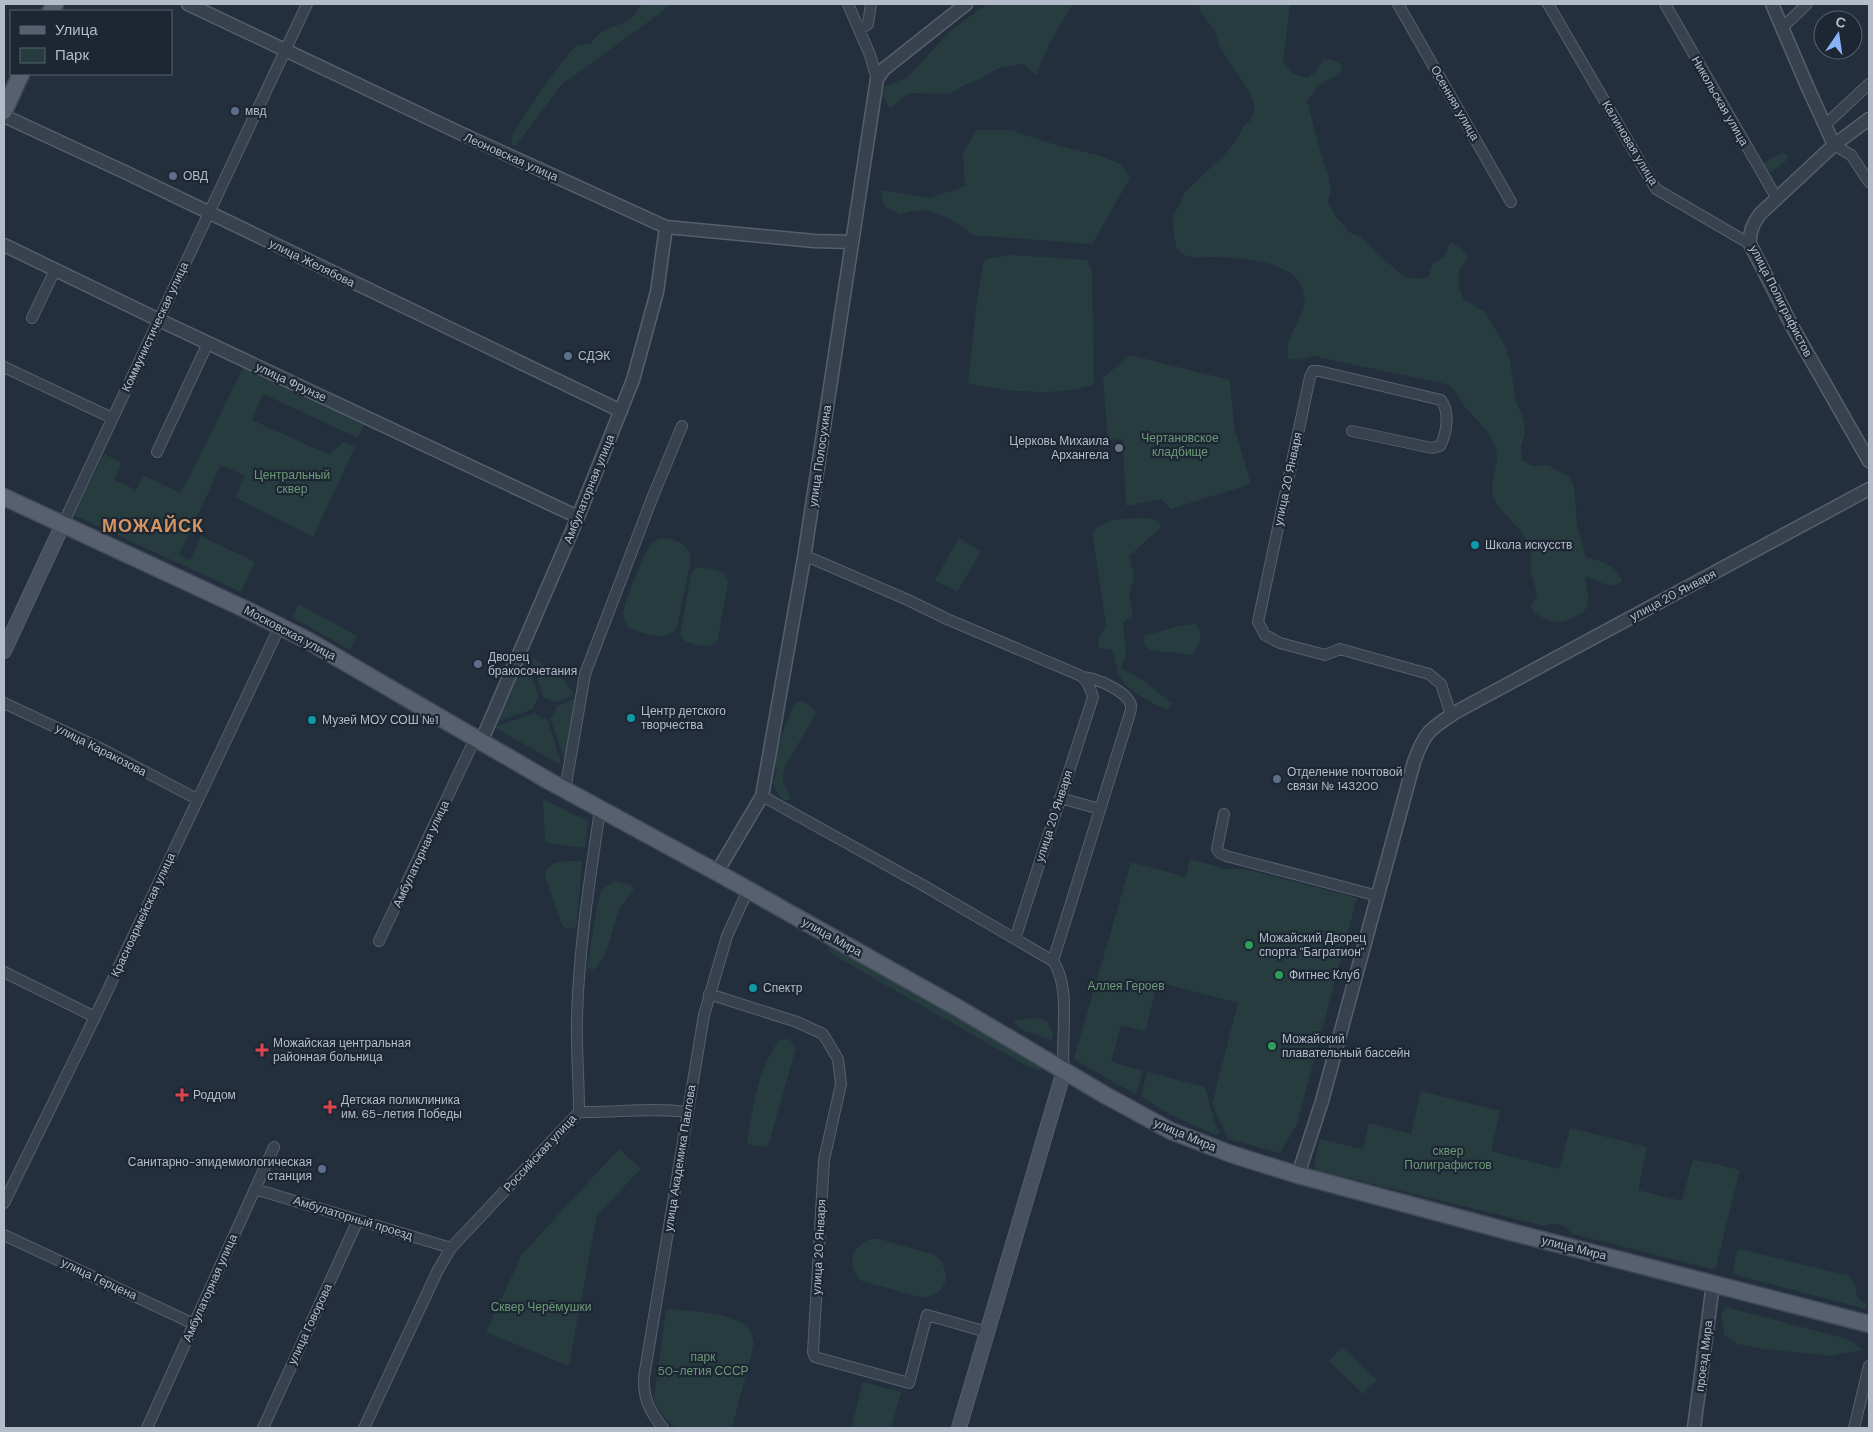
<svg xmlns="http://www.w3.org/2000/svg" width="1873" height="1432" font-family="'DM Sans',sans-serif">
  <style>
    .green { fill: #263c3f }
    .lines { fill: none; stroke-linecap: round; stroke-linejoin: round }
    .minor-casing { stroke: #565f6c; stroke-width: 12 }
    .tertiary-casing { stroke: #565f6c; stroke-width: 15 }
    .secondary-casing { stroke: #565f6c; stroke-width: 16 }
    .primary-casing { stroke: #414a57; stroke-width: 19 }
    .minor { stroke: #38414e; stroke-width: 10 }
    .tertiary { stroke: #38414e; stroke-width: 12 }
    .secondary { stroke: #465061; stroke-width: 14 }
    .primary { stroke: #56606e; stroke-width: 16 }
    .service-dot { fill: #5c6f8a; stroke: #1d2633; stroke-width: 2 }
    .worship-dot { fill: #6b7280; stroke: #1d2633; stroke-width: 2 }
    .culture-dot { fill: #0f9aa8; stroke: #1d2633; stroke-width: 2 }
    .leisure-dot { fill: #2e9e5b; stroke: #1d2633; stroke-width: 2 }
    .health-dot { fill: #e0444e; stroke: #1d2633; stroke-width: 2 }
    .labels { text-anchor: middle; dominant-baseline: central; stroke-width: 4.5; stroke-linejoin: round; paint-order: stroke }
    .street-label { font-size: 12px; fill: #b4bcc9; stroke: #1d2633 }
    .poi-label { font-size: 12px; fill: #b4bcc9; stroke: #1d2633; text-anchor: start }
    .park-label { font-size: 12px; fill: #6b9a76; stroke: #1d2633 }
    .district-label { font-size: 18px; font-weight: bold; letter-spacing: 1px; fill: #d59563; stroke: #1d2633 }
  </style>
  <rect width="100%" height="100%" fill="#242f3e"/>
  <path class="green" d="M 642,4 L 672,4 L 636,31 L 561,85 L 516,145 L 512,146 C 512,144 511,140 512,138 C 515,127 567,51 576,46 C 580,44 586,44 591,43 C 604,25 613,29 629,20 C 634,17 638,9 642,4 Z
    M 987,4 L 1073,4 L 1050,42 L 1036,75 L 1023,64 L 998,68 L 979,80 L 966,84 L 950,94 L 910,93 L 890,108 L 881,95 L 885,86 L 908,77 L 950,31 Z
    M 1199,4 L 1288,4 L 1290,5 L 1283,61 L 1293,74 L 1307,78 L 1315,72 L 1323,60 L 1330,59 L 1339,62 L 1342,70 C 1337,77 1332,77 1325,82 C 1317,86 1312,94 1307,101 L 1321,154 L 1328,174 L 1331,190 L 1328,201 L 1334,214 L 1349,232 L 1361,237 L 1376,253 L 1405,277 L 1418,279 L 1428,277 L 1433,264 L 1445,256 L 1450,242 L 1462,249 L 1468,257 L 1459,271 L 1459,288 L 1464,300 L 1485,312 L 1506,348 L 1510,361 L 1516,402 L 1524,420 L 1525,434 L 1521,446 L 1522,460 L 1532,466 L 1548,465 L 1568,476 L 1574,486 L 1577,524 L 1586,557 C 1602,562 1617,564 1622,582 C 1611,589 1599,582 1588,577 L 1585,579 C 1586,587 1590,599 1587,606 C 1585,612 1581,613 1576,616 C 1558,626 1550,622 1533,612 L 1531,605 L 1537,598 C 1536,589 1533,580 1531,572 C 1530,563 1532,553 1529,545 C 1522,527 1502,515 1494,499 C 1489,487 1496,470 1497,457 C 1497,435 1477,422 1465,407 C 1457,395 1459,392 1446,384 L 1313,356 L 1299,360 L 1288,358 C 1285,331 1308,317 1304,293 C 1298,260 1240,258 1214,257 C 1206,257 1194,259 1187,256 C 1184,255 1180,251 1177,249 L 1174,237 L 1173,216 L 1179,206 L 1184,193 L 1223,156 L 1235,142 L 1243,127 L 1251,120 L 1255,107 L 1250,93 L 1219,46 L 1215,31 L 1199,10 Z
    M 977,130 L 1011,130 L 1056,145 L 1101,156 L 1122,165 L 1130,178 L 1092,244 L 973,235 L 951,219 L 928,210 L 909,212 L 900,215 L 884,206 L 881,190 L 930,198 L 965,186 L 963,153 Z
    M 1783,152 L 1788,156 L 1786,161 L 1771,172 L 1765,171 L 1764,163 Z
    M 1012,255 L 1087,260 L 1092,271 L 1094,384 C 1060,397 1003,392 968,383 L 977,301 L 983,264 L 986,259 Z
    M 1130,355 L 1230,380 L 1234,427 L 1251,484 L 1171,509 L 1161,499 L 1126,506 L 1123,439 L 1108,440 L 1103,378 Z
    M 244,366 L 364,425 L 358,438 L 263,394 L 252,420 L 330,455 L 343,442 L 355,447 L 313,537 L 235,497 L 245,476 L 221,465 L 179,555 L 190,560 L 201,536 L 255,562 L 241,592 L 74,515 L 104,454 L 121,462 L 115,480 L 136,490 L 143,475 L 181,493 Z
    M 1147,518 L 1159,521 L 1161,527 L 1129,556 L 1134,575 L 1129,595 L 1133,615 L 1123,623 L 1126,656 L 1121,668 L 1141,679 L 1173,704 L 1167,710 C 1151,703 1123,689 1118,672 C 1116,664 1114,656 1112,649 L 1098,648 L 1099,639 L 1106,624 L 1093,539 L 1094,530 C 1109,517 1128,519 1147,518 Z
    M 662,538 C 676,539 689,544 691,559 L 677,627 C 667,644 642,633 628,627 C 624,622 623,615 624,609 C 627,596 643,557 649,546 C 653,541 657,539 662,538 Z
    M 959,538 L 981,551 L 957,592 L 935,580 Z
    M 701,567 C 712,570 726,569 728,582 L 718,638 C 712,652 697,644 686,642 L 680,635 L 691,574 L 694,569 Z
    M 299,604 L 357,636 L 350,650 L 292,617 Z
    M 1196,624 L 1199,629 L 1201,639 L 1193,655 L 1151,650 L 1145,646 L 1144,636 L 1178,626 Z
    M 525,654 L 539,698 L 534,705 L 533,709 L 497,721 Z
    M 531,656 L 563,679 L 575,695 L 555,702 L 543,697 Z
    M 577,698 L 566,764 L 550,718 L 555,712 L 557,706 Z
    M 802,701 L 809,705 L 816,713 L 784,769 L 783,783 L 791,798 L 789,800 L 783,800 L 779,795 L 773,784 L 777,770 L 774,762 L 778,745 L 794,704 Z
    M 535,713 L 542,719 L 547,718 L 562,766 L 494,727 Z
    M 543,799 L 588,821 L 585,848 L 545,843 Z
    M 1190,859 L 1226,869 L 1245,869 L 1357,898 L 1297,1124 L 1280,1153 L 1228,1139 L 1212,1104 L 1238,1003 L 1158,982 L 1145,1031 L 1121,1025 L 1111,1062 L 1143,1071 L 1136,1095 L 1074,1059 L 1131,862 L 1186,877 Z
    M 582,861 L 577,925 L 574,928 L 568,929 L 562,925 L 545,876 C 546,859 569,861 582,861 Z
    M 615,881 L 630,885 L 634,890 C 628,898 622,904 618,913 C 611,931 609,958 593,970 L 587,968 L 597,906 L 602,889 Z
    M 834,946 L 1040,1066 L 1041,1070 L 1040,1071 L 1029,1067 L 835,956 L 829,951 L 828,947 Z
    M 1037,1018 L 1048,1022 L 1053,1034 L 1052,1040 L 1025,1031 L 1015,1024 L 1014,1020 Z
    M 789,1039 L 796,1048 L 768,1146 L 761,1147 L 747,1144 C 752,1109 758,1069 779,1040 Z
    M 1147,1072 L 1205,1087 L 1215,1124 L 1220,1132 L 1216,1135 C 1190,1124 1164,1113 1141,1096 Z
    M 1421,1091 L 1500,1111 L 1491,1151 L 1559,1169 L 1570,1128 L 1647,1147 L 1638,1190 L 1682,1201 L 1693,1159 L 1740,1170 L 1716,1267 L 1712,1269 L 1573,1234 C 1563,1225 1558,1221 1544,1226 L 1316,1170 L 1314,1164 L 1320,1139 L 1363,1149 L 1369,1123 L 1411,1134 Z
    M 619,1149 L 641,1169 L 597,1215 L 569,1366 L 486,1332 L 522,1254 Z
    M 871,1239 L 879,1239 L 935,1255 C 955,1273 946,1298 919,1297 L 862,1281 C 846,1267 850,1246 871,1239 Z
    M 1739,1249 L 1850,1276 L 1855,1287 L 1858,1299 L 1866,1303 L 1866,1309 L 1740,1276 L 1733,1272 L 1736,1253 Z
    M 1726,1307 L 1847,1339 L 1864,1350 L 1842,1353 L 1834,1356 L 1764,1349 L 1737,1344 L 1725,1336 L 1721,1315 Z
    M 671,1309 C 692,1312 736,1312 749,1329 C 752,1333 753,1339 754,1344 L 732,1428 L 676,1428 C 666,1419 657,1412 654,1398 L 666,1310 Z
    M 1342,1347 L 1377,1380 L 1363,1394 L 1329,1361 Z
    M 863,1382 L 901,1392 L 891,1428 L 851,1428 Z"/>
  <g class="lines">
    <g class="minor-casing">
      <path id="minor" d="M 848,4 L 870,55 L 877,79
        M 1398,4 L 1511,202
        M 1548,4 L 1656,189 L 1750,244
        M 1665,4 L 1776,197
        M 1782,28 L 1807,4
        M 859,30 L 868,24 L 871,4
        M 1825,125 L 1869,84
        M 1834,145 L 1851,155 L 1869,182
        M 32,318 L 55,270
        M 4,367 L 112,418
        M 1352,431 L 1432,448 L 1440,446 C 1447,433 1450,412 1441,400 L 1319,371 L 1313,371 L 1310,377 L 1258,622 L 1265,635 L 1280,643 L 1325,655 L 1340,649 L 1429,674 L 1441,684 L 1451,715
        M 157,452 L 208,343
        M 63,524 L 307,4
        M 804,558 L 813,559 L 908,600 L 947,619 L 1079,675 C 1087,679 1091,690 1093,697 L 1015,939
        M 4,703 L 104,750 L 197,799
        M 565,790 L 585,674 L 653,496 L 682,426
        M 762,796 L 926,887 L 1053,961 C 1072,988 1060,1039 1064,1071
        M 1060,798 L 1100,809
        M 1224,814 L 1217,849 L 1220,853 L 1226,856 L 1378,896
        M 379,941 L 475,739
        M 1053,961 L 1130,713 C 1131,711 1131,708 1131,705 C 1127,691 1096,678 1083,677
        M 4,972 L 95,1017
        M 709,994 L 797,1022 L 823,1034 L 838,1059 L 841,1084 L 824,1160 L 813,1352 L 815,1357 L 909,1383 L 927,1315 L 987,1332
        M 579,1112 C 616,1113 651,1107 687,1112
        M 255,1189 L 451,1248
        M 4,1203 L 95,1017 L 280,626
        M 4,1235 L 194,1324
        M 147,1428 L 274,1147
        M 263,1428 L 358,1220
        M 364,1428 L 438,1270 L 451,1248 L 579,1112 C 579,1080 576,1047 577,1016 C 579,947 590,878 600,810
        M 663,1428 C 650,1412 643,1399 644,1377 L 704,1015 L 727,936 L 748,890
        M 1854,1428 L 1869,1366"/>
    </g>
    <g class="tertiary-casing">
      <path id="tertiary" d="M 188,4 L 462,134 L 666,227 L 814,241 L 852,242
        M 1772,4 L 1808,88 L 1834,145
        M 4,116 L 129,174 L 621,411
        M 1869,119 L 1834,145 L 1760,214 C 1753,223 1749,232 1750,244 L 1793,328 L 1869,461
        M 4,245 L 159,320 L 578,517
        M 481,742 L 578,517 L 633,380 L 657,292 L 666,227
        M 717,872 L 762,796 L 804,558 L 877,79 L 884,69 L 966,4
        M 1298,1175 L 1322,1101 L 1414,762 C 1425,731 1430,729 1456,712 L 1869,489
        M 1694,1428 L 1713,1284"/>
    </g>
    <g class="secondary-casing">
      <path id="secondary" d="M 4,651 L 63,524
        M 959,1428 L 1064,1071"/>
    </g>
    <g class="primary-casing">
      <path id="primary" d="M 51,11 L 55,4
        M 4,111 L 21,74
        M 4,497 L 247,610 L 307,640 L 549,781 L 729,879 L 958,1008 L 1105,1095 L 1171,1131 L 1231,1154 L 1298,1175 L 1515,1233 L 1869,1324"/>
    </g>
    <use href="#minor" class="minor"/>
    <use href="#tertiary" class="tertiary"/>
    <use href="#secondary" class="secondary"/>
    <use href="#primary" class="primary"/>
  </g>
  <g class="service-dot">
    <circle cx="235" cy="111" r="5"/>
    <circle cx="173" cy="176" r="5"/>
    <circle cx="568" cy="356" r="5"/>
    <circle cx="478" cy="664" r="5"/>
    <circle cx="1277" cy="779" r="5"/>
    <circle cx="322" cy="1169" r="5"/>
  </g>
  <circle class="worship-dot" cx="1119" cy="448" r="5"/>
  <g class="culture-dot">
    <circle cx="1475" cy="545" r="5"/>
    <circle cx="631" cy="718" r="5"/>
    <circle cx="312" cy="720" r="5"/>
    <circle cx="753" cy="988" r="5"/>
  </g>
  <g class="leisure-dot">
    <circle cx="1249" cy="945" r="5"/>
    <circle cx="1279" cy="975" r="5"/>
    <circle cx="1272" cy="1046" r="5"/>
  </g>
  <g class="health-dot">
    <path d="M259.5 1042.5h5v5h5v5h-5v5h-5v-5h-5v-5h5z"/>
    <path d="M179.5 1087.5h5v5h5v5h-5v5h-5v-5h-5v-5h5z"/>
    <path d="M327.5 1099.5h5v5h5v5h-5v5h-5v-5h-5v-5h5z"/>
  </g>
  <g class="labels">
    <g class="street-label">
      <text transform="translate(1720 101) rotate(60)">Никольская улица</text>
      <text transform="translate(1455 103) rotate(60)">Осенняя улица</text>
      <text transform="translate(1630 143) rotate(59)">Калиновая улица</text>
      <text transform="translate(511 157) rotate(24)">Леоновская улица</text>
      <text transform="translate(312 263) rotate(26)">улица Желябова</text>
      <text transform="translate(1781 301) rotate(63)">улица Полиграфистов</text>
      <text transform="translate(155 327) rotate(-65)">Коммунистическая улица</text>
      <text transform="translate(291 382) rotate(25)">улица Фрунзе</text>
      <text transform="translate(820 456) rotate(-82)">улица Полосухина</text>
      <text transform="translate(1288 479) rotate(-78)">улица 20 Января</text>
      <text transform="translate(589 489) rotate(-68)">Амбулаторная улица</text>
      <text transform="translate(1673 595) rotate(-28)">улица 20 Января</text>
      <text transform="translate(290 633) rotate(28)">Московская улица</text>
      <text transform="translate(101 750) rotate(27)">улица Каракозова</text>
      <text transform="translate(1054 816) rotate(-72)">улица 20 Января</text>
      <text transform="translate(421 854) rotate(-65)">Амбулаторная улица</text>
      <text transform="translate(143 915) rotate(-65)">Красноармейская улица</text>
      <text transform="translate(832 937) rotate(29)">улица Мира</text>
      <text transform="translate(1185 1135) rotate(23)">улица Мира</text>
      <text transform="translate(540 1153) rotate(-47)">Российская улица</text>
      <text transform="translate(680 1158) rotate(-81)">улица Академика Павлова</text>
      <text transform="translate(353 1218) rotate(17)">Амбулаторный проезд</text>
      <text transform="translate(819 1247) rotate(-87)">улица 20 Января</text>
      <text transform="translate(1574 1248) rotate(14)">улица Мира</text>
      <text transform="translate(99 1279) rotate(25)">улица Герцена</text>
      <text transform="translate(210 1288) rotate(-66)">Амбулаторная улица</text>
      <text transform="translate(310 1324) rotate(-65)">улица Говорова</text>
      <text transform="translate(1704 1356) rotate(-83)">проезд Мира</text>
    </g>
    <g class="poi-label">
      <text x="245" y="111">мвд</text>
      <text x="183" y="176">ОВД</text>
      <text x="578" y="356">СДЭК</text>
      <text x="1109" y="441" text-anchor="end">Церковь Михаила<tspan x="1109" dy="14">Архангела</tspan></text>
      <text x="1485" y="545">Школа искусств</text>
      <text x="488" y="657">Дворец<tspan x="488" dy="14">бракосочетания</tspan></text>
      <text x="641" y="711">Центр детского<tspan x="641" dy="14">творчества</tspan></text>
      <text x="322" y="720">Музей МОУ СОШ №1</text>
      <text x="1287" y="772">Отделение почтовой<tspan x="1287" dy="14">связи № 143200</tspan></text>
      <text x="1259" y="938">Можайский Дворец<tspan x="1259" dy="14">спорта "Багратион"</tspan></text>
      <text x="1289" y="975">Фитнес Клуб</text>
      <text x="763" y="988">Спектр</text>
      <text x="1282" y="1039">Можайский<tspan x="1282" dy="14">плавательный бассейн</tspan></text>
      <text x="273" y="1043">Можайская центральная<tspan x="273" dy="14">районная больница</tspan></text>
      <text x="193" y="1095">Роддом</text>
      <text x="341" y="1100">Детская поликлиника<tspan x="341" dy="14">им. 65-летия Победы</tspan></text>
      <text x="312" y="1162" text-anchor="end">Санитарно-эпидемиологическая<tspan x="312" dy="14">станция</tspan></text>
    </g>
    <g class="park-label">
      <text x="1180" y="438">Чертановское<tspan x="1180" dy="14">кладбище</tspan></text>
      <text x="292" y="475">Центральный<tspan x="292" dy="14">сквер</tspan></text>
      <text x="1126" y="986">Аллея Героев</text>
      <text x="1448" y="1151">сквер<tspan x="1448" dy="14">Полиграфистов</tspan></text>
      <text x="541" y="1307">Сквер Черёмушки</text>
      <text x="703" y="1357">парк<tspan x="703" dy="14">50-летия СССР</tspan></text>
    </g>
    <g class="district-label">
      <text x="153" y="526">МОЖАЙСК</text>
    </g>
  </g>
  <rect width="1873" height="1432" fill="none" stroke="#b4bcc9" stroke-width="10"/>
  <rect x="10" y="10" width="162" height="65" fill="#1d2633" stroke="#59626f"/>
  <rect x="20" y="26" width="25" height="8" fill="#56606e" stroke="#59626f"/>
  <text x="55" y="35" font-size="15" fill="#b4bcc9">Улица</text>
  <rect x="20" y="48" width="25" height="15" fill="#263c3f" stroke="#59626f"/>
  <text x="55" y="60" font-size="15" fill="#b4bcc9">Парк</text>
  <g transform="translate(1838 35) rotate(13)"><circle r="24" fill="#1d2633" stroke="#59626f"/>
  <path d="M0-4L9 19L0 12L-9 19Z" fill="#8ab4f8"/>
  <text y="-8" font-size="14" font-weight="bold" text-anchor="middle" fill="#b4bcc9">С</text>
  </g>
</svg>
